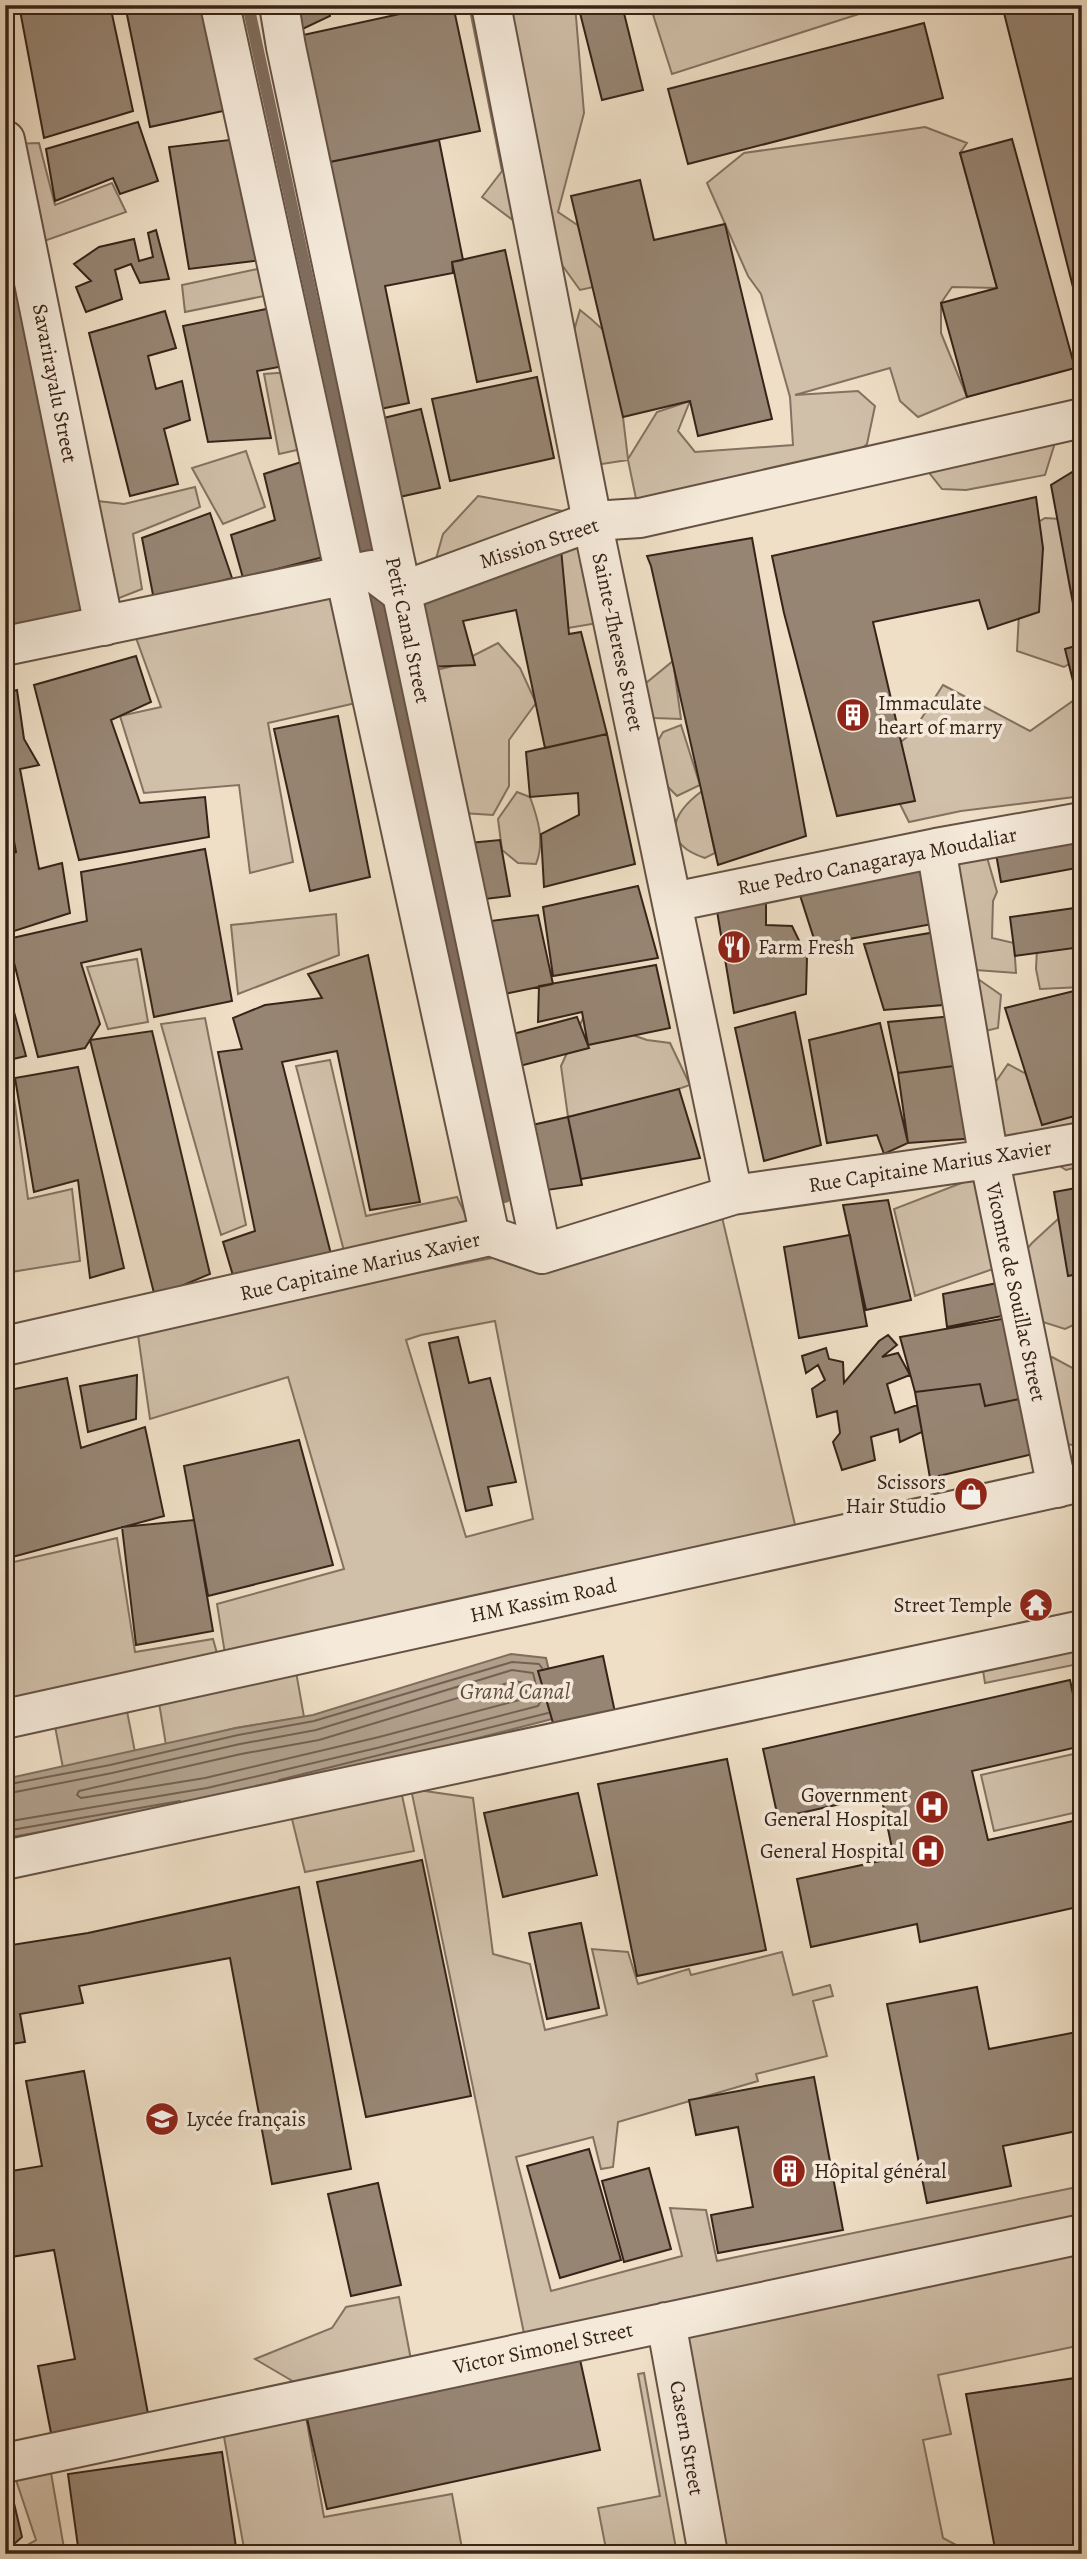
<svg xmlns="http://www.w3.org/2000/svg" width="1087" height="2559" font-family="Alegreya,serif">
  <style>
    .green { fill: #d0bfa9; stroke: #847161; stroke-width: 2; fill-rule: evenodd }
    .water { fill: #b09f8b; stroke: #806d5d; stroke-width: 2 }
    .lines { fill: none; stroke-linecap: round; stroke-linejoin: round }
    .shore { stroke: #746152; stroke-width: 2 }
    .stream { stroke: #806d5d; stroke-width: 12 }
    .building { fill: #978573; stroke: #372319; stroke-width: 2 }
    .minor-casing { stroke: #655244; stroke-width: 42 }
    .tertiary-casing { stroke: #655244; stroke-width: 42 }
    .minor { stroke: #f5eada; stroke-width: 38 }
    .tertiary { stroke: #f5eada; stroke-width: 38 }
    .labels { text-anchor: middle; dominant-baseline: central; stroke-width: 7; stroke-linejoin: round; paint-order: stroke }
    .street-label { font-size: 21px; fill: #372319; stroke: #f5eada }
    .poi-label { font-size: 21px; fill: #372319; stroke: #f5eada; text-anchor: start }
    .water-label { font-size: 23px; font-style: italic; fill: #614e41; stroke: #f5eada }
  </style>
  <rect width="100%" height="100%" fill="#efdfc6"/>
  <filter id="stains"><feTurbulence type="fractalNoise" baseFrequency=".00286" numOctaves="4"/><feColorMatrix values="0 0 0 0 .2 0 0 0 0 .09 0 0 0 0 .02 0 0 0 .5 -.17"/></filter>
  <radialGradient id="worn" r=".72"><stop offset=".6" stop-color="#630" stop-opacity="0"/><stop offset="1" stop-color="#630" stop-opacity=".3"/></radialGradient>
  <path class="green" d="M 469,5 L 575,5 L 584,113 L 558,212 L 588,232 L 598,286 L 580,290 L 549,247 L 482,197 L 502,171 Z
    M 650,5 L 887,5 L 672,74 Z
    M 925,127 L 967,143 L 960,153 L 997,288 L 952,287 L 941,303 L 941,333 L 967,397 L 918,417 L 900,401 L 890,368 L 795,395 L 858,391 L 875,406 L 867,444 L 828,479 L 640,518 L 628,460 L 602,464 L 559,430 L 568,351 L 580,310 C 610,333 630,358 644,393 L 623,417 L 628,459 L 657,412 L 690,401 L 678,431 L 695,452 L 793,445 L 790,397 L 761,294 L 748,276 L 707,183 L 744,153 Z
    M 39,143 L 55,205 L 112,183 L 126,212 L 33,245 L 12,144 Z
    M 267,267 L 274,294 L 185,312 L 182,285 Z
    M 291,372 L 306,448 L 279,454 L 264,374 Z
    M 1052,419 L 1054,446 L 1045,475 L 966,490 L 942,489 L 923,465 L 936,431 L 973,422 L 982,431 Z
    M 246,451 L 265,507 L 223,524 L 192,468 Z
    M 195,487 L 200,507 L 133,534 L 142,589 L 109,602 L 88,500 L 124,504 Z
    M 478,496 L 591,516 L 604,622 L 568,628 L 432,573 L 443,534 Z
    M 1045,518 L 1077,520 L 1082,560 L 1082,656 L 1064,667 L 1017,651 L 1019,613 L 1040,593 L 1029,571 L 1020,533 Z
    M 329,595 L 356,703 L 268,723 L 293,862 L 250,873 L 239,785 L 144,793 L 120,716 L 161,707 L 135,635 Z
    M 498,643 L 520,668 L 536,703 L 509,740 L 509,786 L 493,815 L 462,813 L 427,672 L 453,666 Z
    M 673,661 L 681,719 L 654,718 L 645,709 L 646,683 Z
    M 943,685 L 1030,731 L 1077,698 L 1082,724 L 1082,796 L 961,811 L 909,822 L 878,760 L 912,733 Z
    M 681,725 L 700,785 L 677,796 L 657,776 L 651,754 L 663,732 Z
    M 702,791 L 715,853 L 705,858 C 660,843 671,814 702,791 Z
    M 517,792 L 530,797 C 538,819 545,841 536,864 L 518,863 L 502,850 L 498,819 Z
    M 955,828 L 982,840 L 997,892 L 993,901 L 992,938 L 1014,943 L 1016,973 L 948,968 Z
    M 336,914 L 339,955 L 238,994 L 231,925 Z
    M 1082,938 L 1082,987 L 1040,989 L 1036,969 L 1037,948 Z
    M 137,959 L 148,1022 L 108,1029 L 87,967 Z
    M 978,979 L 1001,995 L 998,1028 L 981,1032 Z
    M 205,1018 L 246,1225 L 221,1235 L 161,1024 Z
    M 583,1018 L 647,1040 L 670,1043 L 690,1085 L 658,1096 L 568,1117 L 561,1066 Z
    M 330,1060 L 366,1216 L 457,1197 L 472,1228 L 344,1251 L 296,1066 Z
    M 1008,1064 L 1026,1074 L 1036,1106 L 1082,1120 L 1082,1166 L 1066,1170 L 1023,1143 L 1003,1152 L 986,1096 Z
    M 10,1069 L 28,1199 L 72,1189 L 80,1261 L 5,1273 L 5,1070 Z
    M 985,1174 L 996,1268 L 915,1296 L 894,1209 Z
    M 721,1213 L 797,1533 L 226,1660 L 217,1604 L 344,1569 L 288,1377 L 150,1419 L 137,1328 ZM 495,1321 L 533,1519 L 466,1537 L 406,1340 L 421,1335 Z
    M 1058,1219 L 1082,1223 L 1082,1321 L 1065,1329 L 1030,1318 L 1012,1267 L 1032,1243 Z
    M 1052,1357 L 1082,1373 L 1082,1447 L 1047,1440 L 1033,1373 Z
    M 117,1538 L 135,1652 L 213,1639 L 220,1664 L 5,1710 L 5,1564 Z
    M 1072,1637 L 1078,1664 L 985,1683 L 981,1658 Z
    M 295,1666 L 304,1717 L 236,1728 L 166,1745 L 157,1691 Z
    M 126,1706 L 135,1752 L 63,1768 L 54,1721 Z
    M 1082,1752 L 1082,1811 L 994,1831 L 981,1775 Z
    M 400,1786 L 414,1851 L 305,1872 L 290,1811 Z
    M 411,1789 L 473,1798 L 493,1954 L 530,1964 L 545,2030 L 607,2015 L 592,1949 L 628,1952 L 638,1984 L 689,1969 L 691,1975 L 782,1952 L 793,1995 L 830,1985 L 833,1996 L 813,2001 L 827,2056 L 756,2074 L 758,2081 L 618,2122 L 613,2167 L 601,2169 L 593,2137 L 516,2157 L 551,2291 L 682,2256 L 670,2208 L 706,2210 L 717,2261 L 1082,2186 L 1082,2229 L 526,2343 Z
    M 1082,2244 L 1082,2345 L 938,2375 L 951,2434 L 923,2440 L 943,2538 L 973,2554 L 711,2554 L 666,2324 Z
    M 399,2297 L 412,2365 L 301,2386 L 255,2359 L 332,2328 L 346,2307 Z
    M 644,2373 L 677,2554 L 607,2554 L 598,2508 L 660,2496 L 638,2374 Z
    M 304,2406 L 324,2517 L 452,2494 L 463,2554 L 245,2554 L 221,2420 Z
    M 50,2467 L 65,2554 L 12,2554 L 36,2540 L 14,2474 Z"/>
  <path class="water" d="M 511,1654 L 546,1658 L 560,1717 L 385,1762 L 210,1803 L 5,1838 L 5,1779 L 236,1728 L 313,1715 Z"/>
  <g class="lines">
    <path class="shore" d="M 514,1681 L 525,1683 L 527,1698 L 379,1737 L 205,1778 L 81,1798 L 77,1795 L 79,1791 L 241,1754 L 319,1740 Z
      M 279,1780 L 548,1713
      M 5,1785 L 110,1765 L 238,1735 L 314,1721 L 512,1662 L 539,1664 L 542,1668
      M 5,1794 L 112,1773 L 240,1744 L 316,1730 L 512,1670 L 533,1673 L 540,1702 L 538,1706 L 381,1747 L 207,1788 L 5,1822
      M 5,1831 L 180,1801"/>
    <path class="stream" d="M 248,5 L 370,566
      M 374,584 L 505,1197"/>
  </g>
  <path class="building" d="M 19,5 L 110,5 L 133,111 L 44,138 Z
    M 125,5 L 207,5 L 232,109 L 150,127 Z
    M 289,5 L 328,5 L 330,16 L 294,33 Z
    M 408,5 L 453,5 L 480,131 L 320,164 L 294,37 L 409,12 Z
    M 578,5 L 622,5 L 643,90 L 602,100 Z
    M 1002,5 L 1082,5 L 1082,323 Z
    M 924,23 L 943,98 L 688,164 L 668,89 Z
    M 138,122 L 158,181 L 120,194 L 113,178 L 55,201 L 46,149 Z
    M 238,139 L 262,260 L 189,269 L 169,147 Z
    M 1012,139 L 1075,368 L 967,397 L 941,303 L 997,288 L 960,153 Z
    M 439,140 L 463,260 L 452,262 L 453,273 L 385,286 L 409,403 L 371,411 L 320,164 Z
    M 640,180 L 654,240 L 725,224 L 772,419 L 698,436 L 690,401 L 623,417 L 571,196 Z
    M 5,223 L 83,613 L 5,629 Z
    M 156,230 L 169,279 L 140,283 L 131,264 L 115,270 L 122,299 L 86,312 L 76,287 L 91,281 L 74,264 L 99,247 L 134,239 L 139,261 L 153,257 L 148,233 Z
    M 505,250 L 531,371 L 477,382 L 452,262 Z
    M 271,308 L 284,366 L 257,371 L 271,438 L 208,442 L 183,326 Z
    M 165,311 L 176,348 L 148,356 L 156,389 L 182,381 L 190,420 L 164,429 L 178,484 L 130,496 L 89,333 Z
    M 537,377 L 554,458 L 450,481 L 432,399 Z
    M 421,409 L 440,488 L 386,500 L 367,422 Z
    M 301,462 L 331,555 L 243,578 L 231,535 L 275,520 L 264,474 Z
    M 1082,466 L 1082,635 L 1079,636 L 1051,485 Z
    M 1036,497 L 1043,548 L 1039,612 L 988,629 L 979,600 L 873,622 L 915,801 L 837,816 L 784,613 L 772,556 Z
    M 210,513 L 232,578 L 154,600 L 142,538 Z
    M 752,538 L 806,836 L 718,865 L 651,566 L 647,556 Z
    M 561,549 L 569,634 L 581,632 L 607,734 L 545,748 L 516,610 L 463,621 L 475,665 L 427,667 L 409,584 Z
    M 1082,644 L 1082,717 L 1065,649 Z
    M 136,656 L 151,702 L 111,720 L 140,803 L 205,797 L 209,837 L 79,860 L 34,685 Z
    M 17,690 L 24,739 L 39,765 L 20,769 L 39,869 L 62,863 L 70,913 L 5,934 L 5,856 L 16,852 L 5,791 L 5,693 Z
    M 338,716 L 370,877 L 310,891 L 274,729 Z
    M 607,734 L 635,864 L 544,887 L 541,834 L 579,815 L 578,793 L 530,797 L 526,752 Z
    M 1077,833 L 1082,867 L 1001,882 L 995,848 Z
    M 500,840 L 510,896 L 477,900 L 469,843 Z
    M 205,849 L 232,1001 L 154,1017 L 141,949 L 81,963 L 100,1024 L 85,1048 L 38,1057 L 8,939 L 87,921 L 81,872 Z
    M 928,849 L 938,923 L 816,945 L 797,886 Z
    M 638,886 L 658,958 L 553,976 L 543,907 Z
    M 766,891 L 766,925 L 792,926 L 807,957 L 806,994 L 734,1013 L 715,899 Z
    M 1082,907 L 1082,947 L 1015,956 L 1010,917 Z
    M 538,915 L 553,984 L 500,995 L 483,922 Z
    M 936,932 L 955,1004 L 884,1010 L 864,944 Z
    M 368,955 L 420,1202 L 370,1210 L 337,1051 L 282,1062 L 332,1258 L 234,1279 L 223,1242 L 255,1231 L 218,1052 L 242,1049 L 233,1018 L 265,1005 L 322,998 L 308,974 Z
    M 656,965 L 670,1028 L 588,1045 L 582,1012 L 538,1022 L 539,986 Z
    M 5,979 L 26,1056 L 5,1061 Z
    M 1082,989 L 1082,1114 L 1042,1125 L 1005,1008 Z
    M 795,1012 L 821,1145 L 764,1161 L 735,1028 Z
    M 953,1016 L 962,1065 L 898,1073 L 888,1022 Z
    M 577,1017 L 589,1048 L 508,1069 L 498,1038 Z
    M 880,1023 L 908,1143 L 884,1154 L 877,1135 L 827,1143 L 809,1040 Z
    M 152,1031 L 210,1274 L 155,1297 L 90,1040 Z
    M 962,1065 L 977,1138 L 908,1143 L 898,1073 Z
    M 78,1067 L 124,1268 L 90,1278 L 78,1180 L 34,1192 L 15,1078 Z
    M 679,1089 L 700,1158 L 581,1179 L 568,1117 Z
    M 568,1117 L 582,1185 L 540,1191 L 523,1127 Z
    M 1082,1187 L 1082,1273 L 1068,1276 L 1054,1192 Z
    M 888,1200 L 911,1300 L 866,1310 L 843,1205 Z
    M 850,1235 L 867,1326 L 799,1338 L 784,1247 Z
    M 1007,1281 L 1007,1315 L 947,1327 L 943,1294 Z
    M 1082,1288 L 1082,1337 L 1073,1290 Z
    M 1013,1317 L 1029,1397 L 985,1406 L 980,1384 L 915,1392 L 900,1337 Z
    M 888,1335 L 897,1345 L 882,1357 L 898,1353 L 910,1375 L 887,1384 L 895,1413 L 917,1405 L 922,1432 L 900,1442 L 898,1429 L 871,1437 L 875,1460 L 842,1470 L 833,1442 L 840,1433 L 837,1411 L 817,1417 L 812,1389 L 825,1380 L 818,1365 L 806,1373 L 802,1356 L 826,1348 L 829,1359 L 843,1362 L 844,1383 L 879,1341 Z
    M 458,1337 L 469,1383 L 490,1378 L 516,1482 L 488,1487 L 492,1505 L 466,1511 L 429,1343 Z
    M 137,1375 L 136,1419 L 88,1432 L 80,1386 Z
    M 67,1378 L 81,1448 L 145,1427 L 164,1516 L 5,1559 L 5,1391 Z
    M 980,1384 L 985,1406 L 1019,1399 L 1033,1454 L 930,1478 L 915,1392 Z
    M 299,1440 L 333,1565 L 208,1596 L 184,1466 Z
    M 194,1520 L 213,1631 L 136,1645 L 122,1527 Z
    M 603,1656 L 616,1717 L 555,1730 L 538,1671 Z
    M 1070,1680 L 1082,1736 L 1082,1746 L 972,1771 L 988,1840 L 1082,1819 L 1082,1906 L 920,1942 L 917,1924 L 811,1947 L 797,1879 L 894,1858 L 881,1795 L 778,1818 L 763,1749 Z
    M 727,1759 L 766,1950 L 637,1976 L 598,1784 Z
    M 578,1793 L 597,1875 L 503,1897 L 484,1813 Z
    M 422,1860 L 471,2096 L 366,2117 L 317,1882 Z
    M 299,1887 L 351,2169 L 272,2184 L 230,1958 L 79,1986 L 83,2003 L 20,2014 L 25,2042 L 5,2045 L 5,1946 L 88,1933 Z
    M 581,1923 L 599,2008 L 547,2019 L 529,1933 Z
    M 977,1987 L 989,2049 L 1082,2031 L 1082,2130 L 1003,2146 L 1011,2186 L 927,2203 L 887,2004 Z
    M 84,2071 L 149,2419 L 52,2438 L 38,2366 L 75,2359 L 54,2250 L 5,2258 L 5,2172 L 42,2166 L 26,2081 Z
    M 814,2077 L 843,2230 L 718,2253 L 711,2215 L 753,2207 L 738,2127 L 696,2135 L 689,2100 Z
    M 589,2149 L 621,2260 L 560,2278 L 527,2166 Z
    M 649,2168 L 671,2249 L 624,2262 L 602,2181 Z
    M 378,2183 L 401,2285 L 351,2296 L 328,2194 Z
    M 579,2355 L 600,2450 L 327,2509 L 306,2414 Z
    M 1082,2377 L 1082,2548 L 1052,2554 L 996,2554 L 966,2394 Z
    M 222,2452 L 237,2554 L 79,2554 L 68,2474 Z
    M 12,2495 L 22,2537 L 5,2552 L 5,2496 Z"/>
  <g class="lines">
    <g class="minor-casing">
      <path id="minor" d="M 220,5 L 490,1236
        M 279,5 L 286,47 L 542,1254
        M 491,5 L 591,516 L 733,1195
        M 5,140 L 104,626
        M 936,848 L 986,1142 L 1057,1488
        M 673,902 L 936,848 L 1082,822
        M 5,1346 L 490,1236 L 542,1254 L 733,1195 L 989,1159 L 1082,1142
        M 666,2322 L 708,2554
        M 5,2463 L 1082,2234"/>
    </g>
    <g class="tertiary-casing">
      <path id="tertiary" d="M 5,646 L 371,570 L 400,592 L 593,521 L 640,518 L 1082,418
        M 5,1719 L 1082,1482
        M 5,1860 L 1082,1630"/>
    </g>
    <use href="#minor" class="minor"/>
    <use href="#tertiary" class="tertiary"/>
  </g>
  <defs>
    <g id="building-disc" transform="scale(1.75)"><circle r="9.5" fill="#8f2418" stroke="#f5eada"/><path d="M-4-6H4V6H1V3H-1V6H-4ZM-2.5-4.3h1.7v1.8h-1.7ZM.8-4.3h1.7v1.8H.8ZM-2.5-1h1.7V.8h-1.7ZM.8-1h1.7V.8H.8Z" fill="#fff"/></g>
    <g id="restaurant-disc" transform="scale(1.75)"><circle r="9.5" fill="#8f2418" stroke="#f5eada"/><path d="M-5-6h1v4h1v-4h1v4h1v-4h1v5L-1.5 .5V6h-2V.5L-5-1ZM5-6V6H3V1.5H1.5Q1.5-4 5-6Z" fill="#fff"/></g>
    <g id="shop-disc" transform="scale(1.75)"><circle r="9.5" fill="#8f2418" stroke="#f5eada"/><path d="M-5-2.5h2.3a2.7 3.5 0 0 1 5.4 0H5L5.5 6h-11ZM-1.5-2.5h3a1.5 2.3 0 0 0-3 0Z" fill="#fff"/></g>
    <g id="temple-disc" transform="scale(1.75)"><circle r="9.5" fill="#8f2418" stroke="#f5eada"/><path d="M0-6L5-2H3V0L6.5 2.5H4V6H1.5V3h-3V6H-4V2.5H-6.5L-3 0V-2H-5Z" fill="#fff"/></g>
    <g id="hospital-disc" transform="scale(1.75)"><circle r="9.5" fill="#8f2418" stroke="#f5eada"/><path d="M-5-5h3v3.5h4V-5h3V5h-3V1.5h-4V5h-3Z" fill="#fff"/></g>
    <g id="school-disc" transform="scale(1.75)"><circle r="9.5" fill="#8f2418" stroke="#f5eada"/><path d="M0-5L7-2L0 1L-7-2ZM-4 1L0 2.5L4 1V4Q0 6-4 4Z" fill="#fff"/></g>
  </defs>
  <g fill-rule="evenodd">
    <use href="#building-disc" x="853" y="715"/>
    <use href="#restaurant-disc" x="734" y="947"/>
    <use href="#shop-disc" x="971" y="1494"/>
    <use href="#temple-disc" x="1036" y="1605"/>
    <use href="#hospital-disc" x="932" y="1807"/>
    <use href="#hospital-disc" x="928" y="1851"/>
    <use href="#school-disc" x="162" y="2119"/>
    <use href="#building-disc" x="789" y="2171"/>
  </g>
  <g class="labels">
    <g class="street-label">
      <text transform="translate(55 383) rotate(79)">Savarirayalu Street</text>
      <text transform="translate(539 543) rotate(-18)">Mission Street</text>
      <text transform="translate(408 630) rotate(78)">Petit Canal Street</text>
      <text transform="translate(618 642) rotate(78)">Sainte-Therese Street</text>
      <text transform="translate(877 861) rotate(-11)">Rue Pedro Canagaraya Moudaliar</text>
      <text transform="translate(930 1166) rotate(-9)">Rue Capitaine Marius Xavier</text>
      <text transform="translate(360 1266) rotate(-13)">Rue Capitaine Marius Xavier</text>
      <text transform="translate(1016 1292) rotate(78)">Vicomte de Souillac Street</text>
      <text transform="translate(543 1600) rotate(-12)">HM Kassim Road</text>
      <text transform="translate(543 2348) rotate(-12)">Victor Simonel Street</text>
      <text transform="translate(687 2438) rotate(80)">Casern Street</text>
    </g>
    <g class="poi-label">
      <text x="878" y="703">Immaculate<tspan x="878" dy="24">heart of marry</tspan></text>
      <text x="758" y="947">Farm Fresh</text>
      <text x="946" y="1482" text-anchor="end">Scissors<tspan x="946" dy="24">Hair Studio</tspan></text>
      <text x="1012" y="1605" text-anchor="end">Street Temple</text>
      <text x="908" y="1795" text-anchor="end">Government<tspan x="908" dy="24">General Hospital</tspan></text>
      <text x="904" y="1851" text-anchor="end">General Hospital</text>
      <text x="186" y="2119">Lycée français</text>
      <text x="814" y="2171">Hôpital général</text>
    </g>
    <g class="water-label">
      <text x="515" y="1691">Grand Canal</text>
    </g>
  </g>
  <rect width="1087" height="2559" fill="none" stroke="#efdfc6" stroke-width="28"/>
  <rect x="7" y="7" width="1073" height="2545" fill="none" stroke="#372319" stroke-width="3.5"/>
  <rect x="14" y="14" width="1059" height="2531" fill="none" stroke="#372319" stroke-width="2"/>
  <rect width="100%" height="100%" filter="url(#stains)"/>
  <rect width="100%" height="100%" fill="url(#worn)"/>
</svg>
